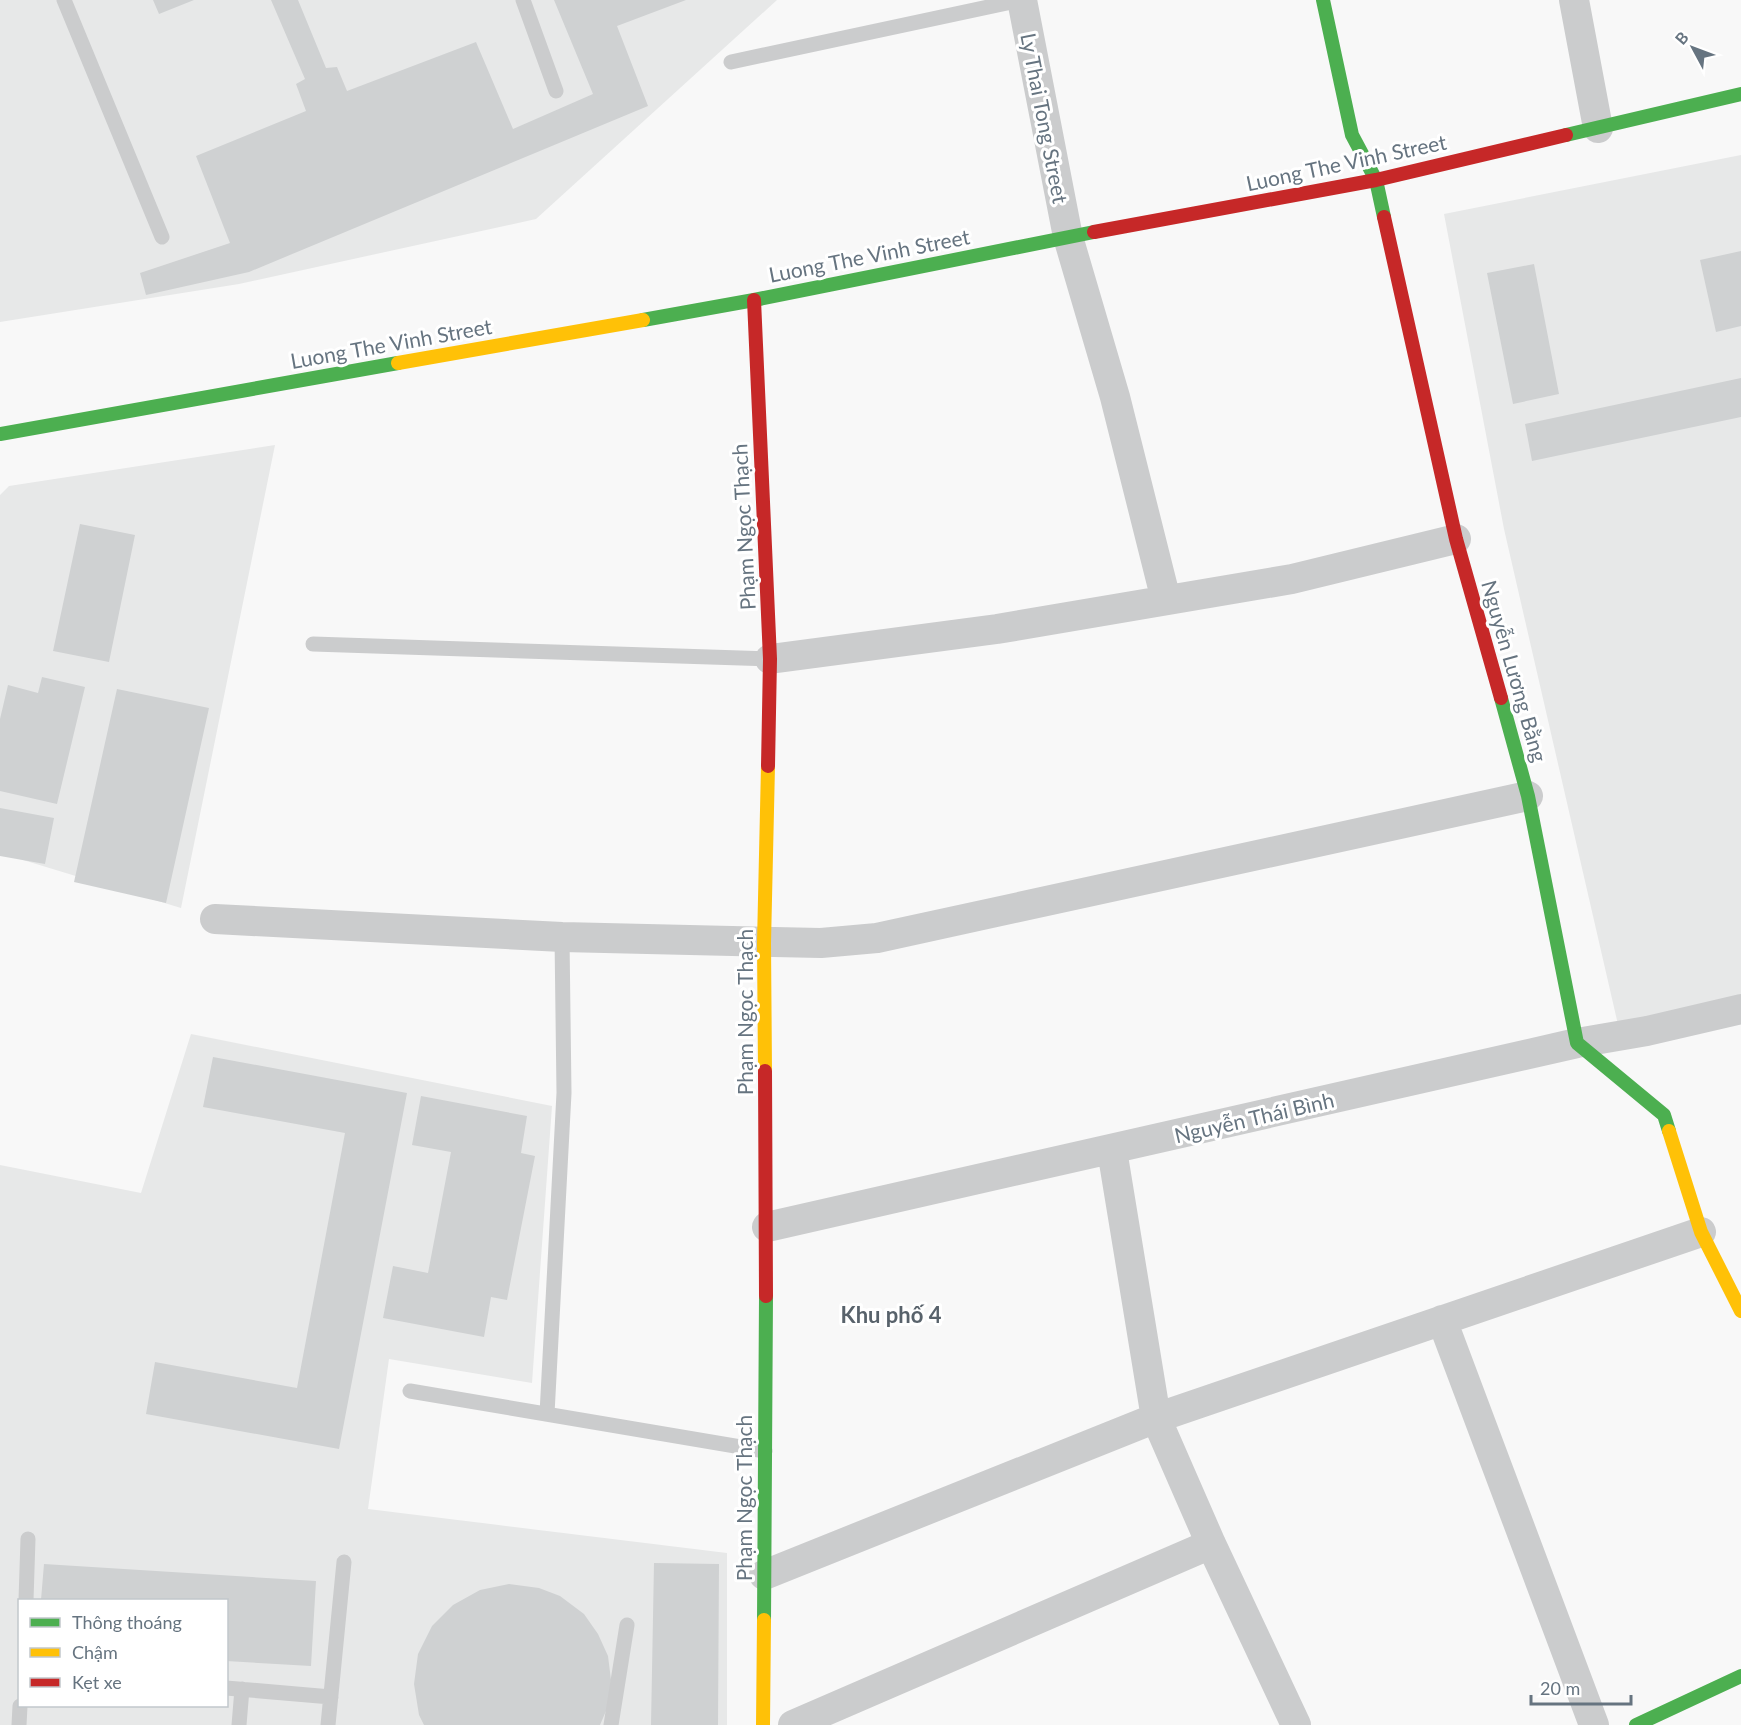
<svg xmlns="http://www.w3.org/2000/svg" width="1741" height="1725" font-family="Lato,sans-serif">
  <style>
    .built { fill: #e7e8e8; fill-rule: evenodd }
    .building { fill: #cfd1d2 }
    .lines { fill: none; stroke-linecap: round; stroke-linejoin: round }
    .lane { stroke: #cbcccd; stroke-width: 15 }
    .street { stroke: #cbcccd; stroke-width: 30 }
    .fast { stroke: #4caf50; stroke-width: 14 }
    .slow { stroke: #ffc107; stroke-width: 14 }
    .jam { stroke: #c62828; stroke-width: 14 }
    .labels { text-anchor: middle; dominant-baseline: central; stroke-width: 6; stroke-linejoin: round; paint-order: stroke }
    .street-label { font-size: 21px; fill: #667480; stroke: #fff }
    .neighbourhood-label { font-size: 22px; font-weight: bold; fill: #58626b; stroke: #fff }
  </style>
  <rect width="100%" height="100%" fill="#f8f8f8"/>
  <path class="built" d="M 0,0 L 777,0 L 536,219 L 239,284 L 0,322 Z
    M 1741,155 L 1741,1004 L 1619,1029 L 1504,529 L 1444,214 Z
    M 275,445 L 181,908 L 0,853 L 0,495 L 9,486 Z
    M 191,1034 L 552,1106 L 532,1383 L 389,1359 L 368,1509 L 727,1553 L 727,1725 L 0,1725 L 0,1165 L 141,1193 ZM 20,1600 L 226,1600 L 226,1706 L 20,1706 Z"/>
  <path class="building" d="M 153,0 L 194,0 L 159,14 Z
    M 271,0 L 298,0 L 326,68 L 337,67 L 347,91 L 476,42 L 513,129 L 593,94 L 554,0 L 686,0 L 617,26 L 648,106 L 249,272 L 146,295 L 140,273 L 230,243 L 196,156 L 306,111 L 296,84 L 305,79 Z
    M 1741,251 L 1741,326 L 1716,332 L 1700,260 Z
    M 1534,264 L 1559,394 L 1513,404 L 1487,273 Z
    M 1741,378 L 1741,417 L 1532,461 L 1525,424 Z
    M 80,524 L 135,535 L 109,662 L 53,651 Z
    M 42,677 L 85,687 L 57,804 L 0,791 L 0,719 L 8,685 L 38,693 Z
    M 117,689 L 209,708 L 166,903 L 74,882 Z
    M 0,808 L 54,818 L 45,864 L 0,856 Z
    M 213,1057 L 407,1093 L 339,1449 L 146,1414 L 155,1362 L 297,1388 L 345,1133 L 203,1107 Z
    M 421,1096 L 527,1116 L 521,1153 L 535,1156 L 507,1300 L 491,1297 L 484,1337 L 383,1318 L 393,1266 L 428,1273 L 451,1152 L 412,1145 Z
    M 654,1563 L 719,1564 L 718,1725 L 651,1725 Z
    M 44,1564 L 316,1581 L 311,1666 L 226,1661 L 226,1600 L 41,1600 Z
    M 509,1584 L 539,1588 L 560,1596 L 584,1614 L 598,1634 L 608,1656 L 611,1680 L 609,1704 L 600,1725 L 424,1725 L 419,1715 L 414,1684 L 418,1654 L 432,1626 L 453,1605 L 480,1590 Z"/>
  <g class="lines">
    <path class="lane" d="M 64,0 L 162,237
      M 523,0 L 556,91
      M 731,62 L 1021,0
      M 313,644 L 770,659
      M 410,1391 L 765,1451
      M 547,1414 L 564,1093 L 562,937
      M 26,1600 L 28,1539
      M 226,1688 L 331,1697
      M 19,1725 L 20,1706
      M 239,1725 L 242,1689
      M 328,1725 L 344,1562
      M 611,1725 L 627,1625"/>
    <path class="street" d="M 1022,0 L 1068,237 L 1115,397 L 1166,600
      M 1574,0 L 1598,128
      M 770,659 L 997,629 L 1292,579 L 1456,539
      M 215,919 L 562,937 L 821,943 L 877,938 L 1528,796
      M 1112,1150 L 1156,1418 L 1211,1544 L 1296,1725
      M 767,1227 L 1577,1043 L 1647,1031 L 1741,1009
      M 1442,1320 L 1594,1725
      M 764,1575 L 1156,1418 L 1701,1232
      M 793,1725 L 1211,1544"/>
    <path class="fast" d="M 1323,0 L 1352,135 L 1376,180 L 1384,217
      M 1566,135 L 1741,94
      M 643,320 L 754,300 L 1094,232
      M 0,434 L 398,363
      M 1501,698 L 1528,796 L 1577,1043 L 1664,1115 L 1669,1131
      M 764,1620 L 766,1296
      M 1636,1725 L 1741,1676"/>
    <path class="slow" d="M 398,363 L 643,320
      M 765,1071 L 764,943 L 768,766
      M 1669,1131 L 1701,1232 L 1741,1311
      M 763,1725 L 764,1620"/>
    <path class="jam" d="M 1384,217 L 1456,539 L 1501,698
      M 1094,232 L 1376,180 L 1566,135
      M 754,300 L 770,659 L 768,766
      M 765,1071 L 766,1296"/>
  </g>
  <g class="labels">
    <g class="street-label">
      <text transform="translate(1045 118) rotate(79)">Ly Thai Tong Street</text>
      <text transform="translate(1346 162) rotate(-12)">Luong The Vinh Street</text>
      <text transform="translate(869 255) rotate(-11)">Luong The Vinh Street</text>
      <text transform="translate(391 343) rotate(-10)">Luong The Vinh Street</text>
      <text transform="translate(743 527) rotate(-93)">Phạm Ngọc Thạch</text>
      <text transform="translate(1515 671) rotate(74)">Nguyễn Lương Bằng</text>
      <text transform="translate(744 1012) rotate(-90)">Phạm Ngọc Thạch</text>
      <text transform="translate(1254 1117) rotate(-13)">Nguyễn Thái Bình</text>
      <text transform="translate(743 1498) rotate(-90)">Phạm Ngọc Thạch</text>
    </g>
    <g class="neighbourhood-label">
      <text x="891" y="1314">Khu phố 4</text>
    </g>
  </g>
  <rect x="18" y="1599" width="210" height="108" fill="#ffffff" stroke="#c2c7cc" stroke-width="1.5"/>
  <rect x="30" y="1618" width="30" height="9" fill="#4caf50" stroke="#c2c7cc" stroke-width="1.5"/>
  <text x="72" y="1629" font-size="18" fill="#667480">Thông thoáng</text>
  <rect x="30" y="1648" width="30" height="9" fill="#ffc107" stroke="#c2c7cc" stroke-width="1.5"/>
  <text x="72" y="1659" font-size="18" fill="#667480">Chậm</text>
  <rect x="30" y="1678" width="30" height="9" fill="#c62828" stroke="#c2c7cc" stroke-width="1.5"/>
  <text x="72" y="1689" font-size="18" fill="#667480">Kẹt xe</text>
  <g transform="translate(1693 48) rotate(311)" stroke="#ffffff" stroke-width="4.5" paint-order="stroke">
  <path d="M0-4.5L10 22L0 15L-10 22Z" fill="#667480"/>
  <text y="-9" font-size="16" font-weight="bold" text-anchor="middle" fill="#667480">B</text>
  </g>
  <path d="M1531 1695v9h100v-9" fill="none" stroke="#667480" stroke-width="3"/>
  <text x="1540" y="1695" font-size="18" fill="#667480" stroke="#ffffff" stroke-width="4.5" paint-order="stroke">20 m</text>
</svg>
